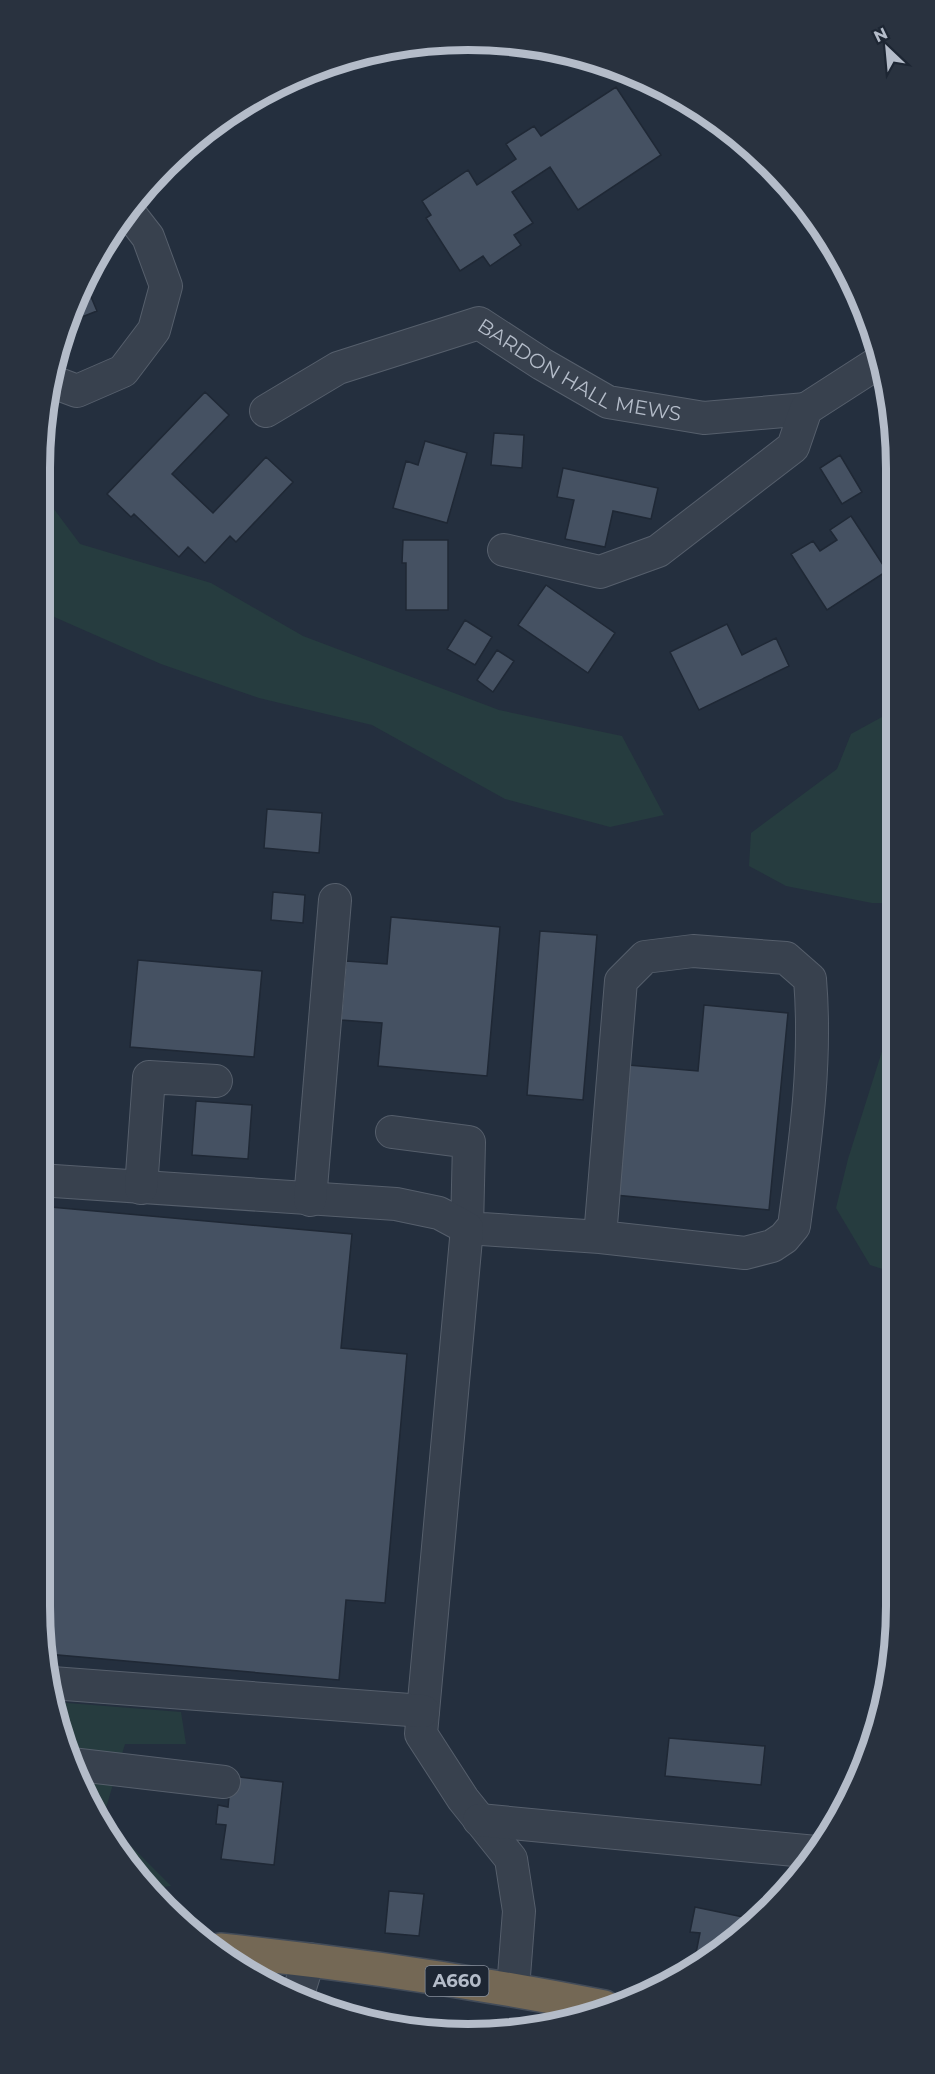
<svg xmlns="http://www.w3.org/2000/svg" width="935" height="2074" font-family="Montserrat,sans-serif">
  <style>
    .green { fill: #263c3f }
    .building { fill: #455162; stroke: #1f2835; stroke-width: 1.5 }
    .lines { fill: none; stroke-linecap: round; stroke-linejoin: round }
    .minor-casing { stroke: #565f6c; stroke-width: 34 }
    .highway-casing { stroke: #434c59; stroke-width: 36 }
    .minor { stroke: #38414e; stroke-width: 32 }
    .highway { stroke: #746855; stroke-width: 33 }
    .labels { text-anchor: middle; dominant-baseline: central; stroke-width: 4.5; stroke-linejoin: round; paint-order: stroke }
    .shield { fill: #1d2633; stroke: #878f9c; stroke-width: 1.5 }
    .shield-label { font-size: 18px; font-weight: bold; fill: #b4bcc9 }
    .street-label { font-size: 20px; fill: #b4bcc9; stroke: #1d2633 }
    .rim { fill: none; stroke: #b4bcc9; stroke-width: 8 }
  </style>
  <rect width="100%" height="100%" fill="#242f3e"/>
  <path class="green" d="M 39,489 L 80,544 L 211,583 L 303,636 L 499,710 L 622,736 L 664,815 L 610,827 L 505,799 L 372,725 L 259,698 L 161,664 L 52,616 L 39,606 Z
    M 893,711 L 894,903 L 872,903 L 786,886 L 749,866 L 751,833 L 837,769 L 851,734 Z
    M 894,977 L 895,1273 L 870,1265 L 836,1208 L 848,1159 L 884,1045 Z
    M 55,1702 L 181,1712 L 186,1744 L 125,1744 L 103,1818 L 171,1886 L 145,1889 L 96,1820 L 62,1745 Z
    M 326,2005 L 327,2004 L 489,2033 L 467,2035 L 384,2027 Z"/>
  <path class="building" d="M 616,87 L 661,155 L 578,210 L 550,167 L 512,192 L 533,223 L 514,235 L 521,245 L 490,266 L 483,256 L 460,271 L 426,218 L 431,215 L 422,201 L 468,170 L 477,185 L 516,159 L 506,144 L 534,126 L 541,136 Z
    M 84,280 L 97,311 L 64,324 Z
    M 205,392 L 229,415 L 172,474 L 213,513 L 266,457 L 293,482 L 236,542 L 230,536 L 205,563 L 188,547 L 179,557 L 134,514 L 131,517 L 107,494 Z
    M 494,433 L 524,435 L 522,468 L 491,465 Z
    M 425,441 L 467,453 L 447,523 L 393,508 L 406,461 L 418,465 Z
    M 840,455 L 862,492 L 842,504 L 820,468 Z
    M 563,468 L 658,488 L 651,519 L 613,511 L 605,547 L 565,539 L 574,500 L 557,497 Z
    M 851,516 L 887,571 L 827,610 L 791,554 L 813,541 L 820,551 L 837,540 L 830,530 Z
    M 403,540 L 448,540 L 448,610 L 406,610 L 406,563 L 402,563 Z
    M 546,585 L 615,633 L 588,673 L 518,625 Z
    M 465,620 L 492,637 L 475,665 L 447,649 Z
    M 727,624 L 742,655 L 776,638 L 789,666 L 699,710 L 670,652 Z
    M 497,650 L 514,661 L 493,692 L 477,680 Z
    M 267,809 L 322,813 L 319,853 L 264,848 Z
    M 273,892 L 305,895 L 303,923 L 271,920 Z
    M 391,917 L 500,927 L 487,1076 L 378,1066 L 382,1023 L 341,1020 L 346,961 L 387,964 Z
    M 540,931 L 597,935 L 583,1100 L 527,1095 Z
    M 138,960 L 262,971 L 254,1057 L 130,1047 Z
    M 704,1005 L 788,1013 L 769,1210 L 615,1195 L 628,1065 L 698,1071 Z
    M 196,1101 L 252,1105 L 248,1159 L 192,1155 Z
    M 39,1206 L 352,1234 L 341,1348 L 407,1354 L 385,1603 L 346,1600 L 339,1680 L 47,1654 L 39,1606 Z
    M 669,1738 L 765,1746 L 761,1785 L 665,1776 Z
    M 231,1776 L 283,1782 L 274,1865 L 221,1859 L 226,1825 L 216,1824 L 218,1805 L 228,1807 Z
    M 389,1891 L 424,1894 L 419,1936 L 385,1933 Z
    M 695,1907 L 743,1917 L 740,1930 L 709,1955 L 696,1953 L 700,1933 L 690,1932 Z"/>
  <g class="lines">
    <g class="minor-casing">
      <g id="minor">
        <path d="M 53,382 L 77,391 L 123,371 L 154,330 L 166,286 L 148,237 L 127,210"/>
        <path id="s1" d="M 266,411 L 338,368 L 479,323 L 542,364 L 608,402 L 704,418 L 806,409"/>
        <path d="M 504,550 L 600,572 L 658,551 L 793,447 L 806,409 L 879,362"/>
        <path d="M 392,1132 L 469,1142 L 467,1228 L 600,1237 L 745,1253 L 772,1246 L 784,1238 L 794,1226 C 805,1144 817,1062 810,979 L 786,958 L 693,951 L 645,957 L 621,981 L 600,1237"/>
        <path d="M 39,1180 L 396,1204 L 439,1213 L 467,1228 L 421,1734 L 463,1799 L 511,1859 L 519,1911 L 513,1989"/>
        <path d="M 141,1188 L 149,1077 L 216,1081"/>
        <path d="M 310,1200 L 335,900"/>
        <path d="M 52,1683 L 423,1711"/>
        <path d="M 71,1764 L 224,1782"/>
        <path d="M 479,1820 L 816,1852"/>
        <path d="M 298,1994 L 309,1959"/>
      </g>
    </g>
    <g class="highway-casing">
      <path id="highway" d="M 220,1950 C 349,1963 477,1982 604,2007"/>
    </g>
    <use href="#minor" class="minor"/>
    <use href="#highway" class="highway"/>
  </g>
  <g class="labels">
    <rect class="shield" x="425.5" y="1966" width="63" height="30" rx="4.5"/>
    <g class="shield-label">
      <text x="457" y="1981">A660</text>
    </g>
    <g class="street-label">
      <text stroke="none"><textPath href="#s1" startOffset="345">BARDON HALL MEWS</textPath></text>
    </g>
  </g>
  <path d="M0 0H935V2074H0ZM468 50H468A418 418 0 0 1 886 468V1606A418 418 0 0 1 468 2024H468A418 418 0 0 1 50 1606V468A418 418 0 0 1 468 50Z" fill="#29323f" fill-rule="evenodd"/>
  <path class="rim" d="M468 50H468A418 418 0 0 1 886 468V1606A418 418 0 0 1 468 2024H468A418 418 0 0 1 50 1606V468A418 418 0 0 1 468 50Z"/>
  <g transform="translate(887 48) rotate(334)" stroke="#1d2633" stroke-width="4.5" paint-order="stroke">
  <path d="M0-4.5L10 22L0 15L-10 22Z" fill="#b4bcc9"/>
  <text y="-9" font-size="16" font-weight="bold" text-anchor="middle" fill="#b4bcc9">N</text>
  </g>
</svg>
